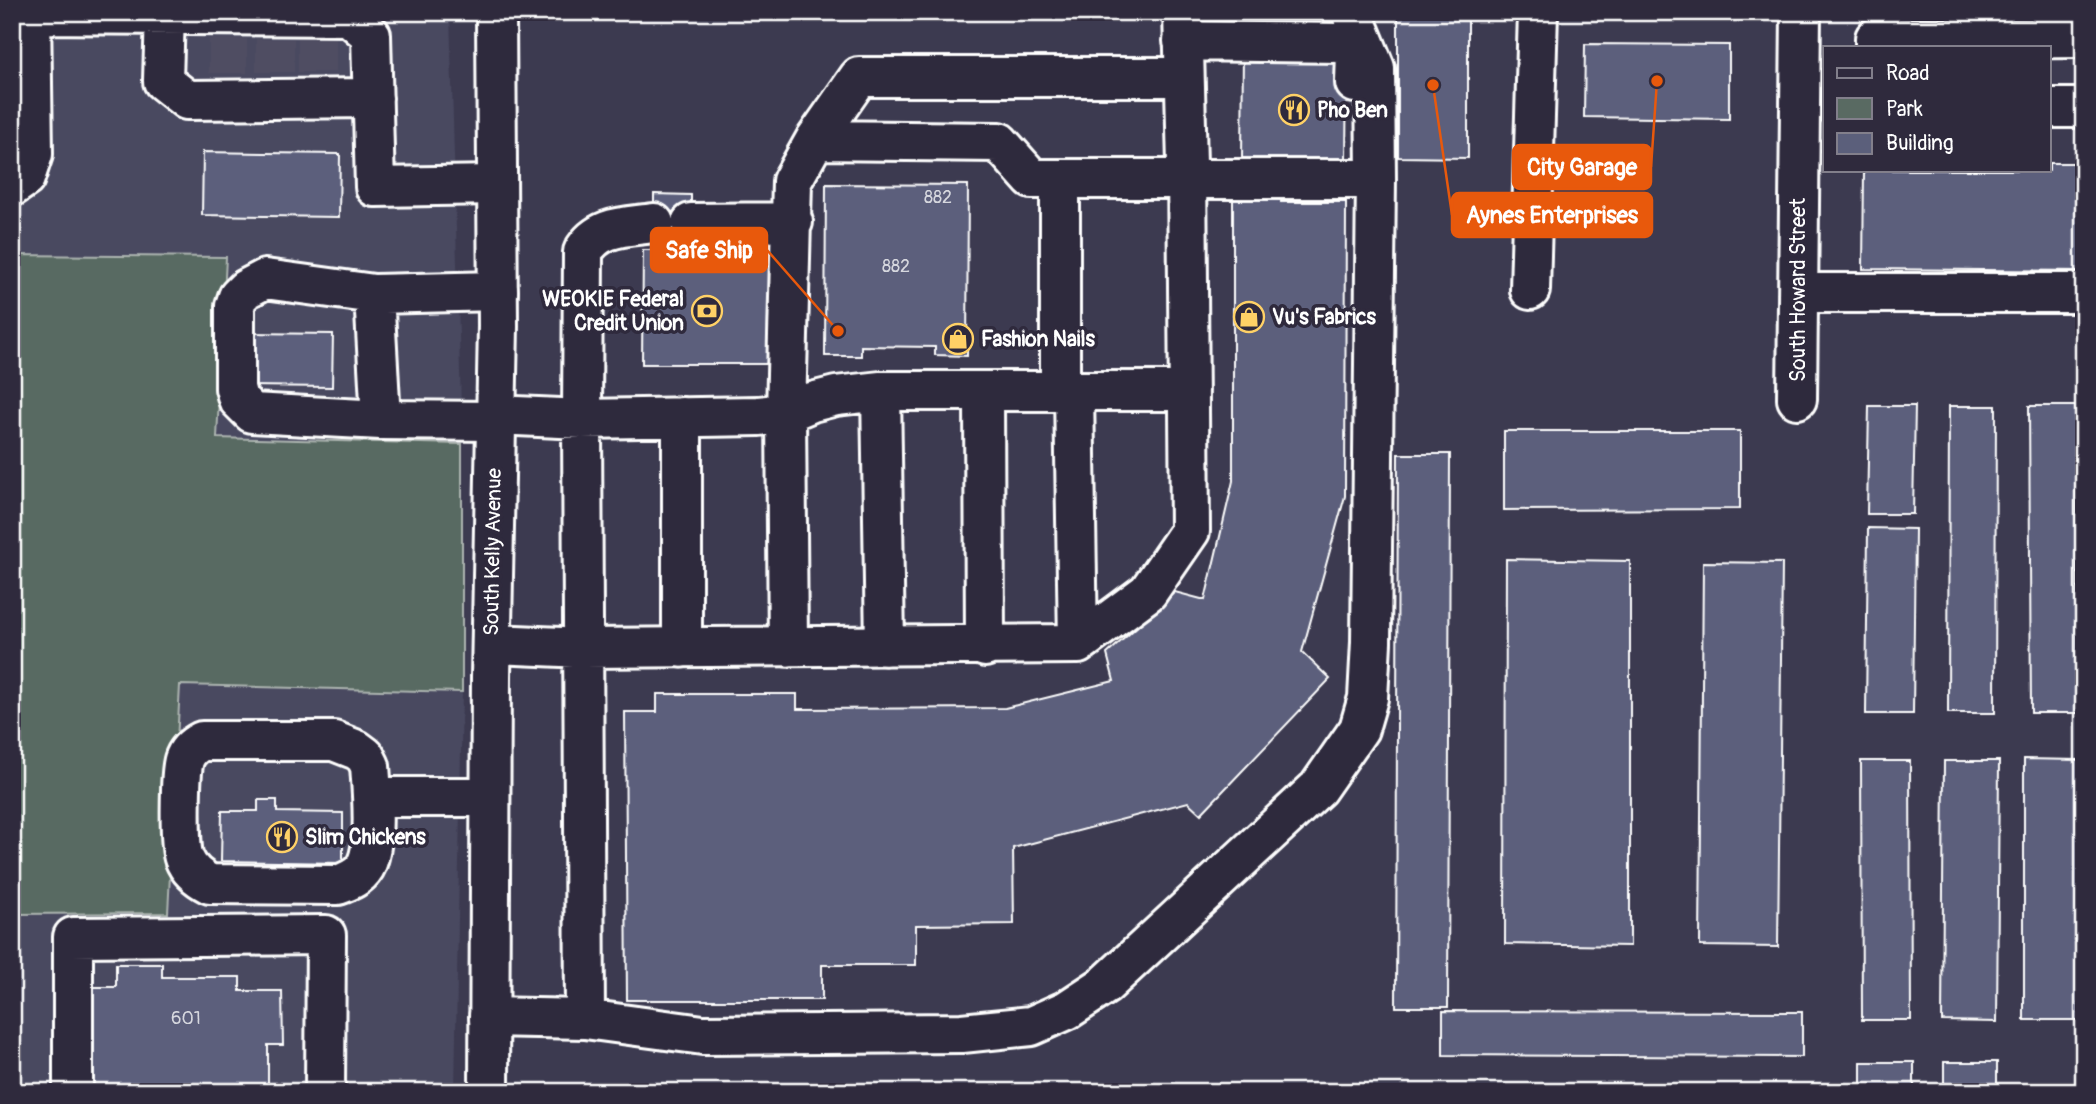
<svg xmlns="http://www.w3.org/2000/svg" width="2096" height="1104" font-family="Pangolin,sans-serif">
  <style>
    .built { fill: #494960 }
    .green { fill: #596a62; stroke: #acb4b0; stroke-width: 2 }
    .building { fill: #5b5f7b; stroke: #fff; stroke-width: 2 }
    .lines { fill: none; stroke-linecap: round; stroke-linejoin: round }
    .minor-tunnel { stroke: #504e62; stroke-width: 38; stroke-dasharray: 38 19; stroke-linecap: butt }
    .minor-casing { stroke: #fff; stroke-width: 44 }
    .major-casing { stroke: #fff; stroke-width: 44 }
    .minor { stroke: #2f2a3d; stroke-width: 38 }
    .major { stroke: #2f2a3d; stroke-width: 38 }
    .labels { text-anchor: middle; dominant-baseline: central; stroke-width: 7; stroke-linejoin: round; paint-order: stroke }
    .number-label { font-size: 18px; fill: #d6d7de }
    .poi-label { font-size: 21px; font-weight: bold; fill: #fff; stroke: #2f2a3d; text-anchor: start }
    .street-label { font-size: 21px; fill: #fff; stroke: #2f2a3d }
    .leader { fill: none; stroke: #e8590c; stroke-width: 2.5 }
    .callout-dot { fill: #e8590c; stroke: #2f2a3d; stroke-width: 2.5 }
    .callout { fill: #e8590c; stroke: #e8590c; stroke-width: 2.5 }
    .callout-label { font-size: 23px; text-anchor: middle; font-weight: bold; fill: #fff }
  </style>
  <rect width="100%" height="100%" fill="#3c3a50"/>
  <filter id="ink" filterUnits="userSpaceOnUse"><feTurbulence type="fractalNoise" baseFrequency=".0143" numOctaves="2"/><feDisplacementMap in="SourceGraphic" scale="14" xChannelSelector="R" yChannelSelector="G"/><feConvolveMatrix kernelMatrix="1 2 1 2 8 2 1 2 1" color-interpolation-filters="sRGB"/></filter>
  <g filter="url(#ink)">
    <path class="built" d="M 12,12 L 450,12 L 462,444 L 217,438 L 226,258 L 12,255 Z
      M 180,685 L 462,692 L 455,1092 L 12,1092 L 12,914 L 168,913 Z"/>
    <path class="green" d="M 12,255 L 226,257 L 217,438 L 462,444 L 462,692 L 180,685 L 168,913 L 12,914 Z"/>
    <path class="building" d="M 1398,12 L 1468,12 L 1468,158 L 1398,157 Z
      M 1585,44 L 1729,45 L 1729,119 L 1584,117 Z
      M 1243,51 L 1347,60 L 1346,161 L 1242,160 Z
      M 203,152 L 340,154 L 339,217 L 202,215 Z
      M 2049,163 L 2084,163 L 2084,271 L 1863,269 L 1864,170 L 2049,170 Z
      M 826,184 L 968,185 L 967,356 L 935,355 L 935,347 L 861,346 L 861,356 L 825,356 Z
      M 1233,192 L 1281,192 L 1281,202 L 1346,202 L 1345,496 L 1302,652 L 1330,679 L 1201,814 L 1188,802 L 1013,848 L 1014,924 L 916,925 L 916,965 L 822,965 L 822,1000 L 627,1000 L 625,712 L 657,712 L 657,694 L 797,694 L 797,709 L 1005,708 L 1114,681 L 1107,654 L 1175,592 L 1205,600 L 1233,481 Z
      M 654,194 L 691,195 L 691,249 L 696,249 L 696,257 L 771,257 L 771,364 L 642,364 L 643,250 L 654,250 Z
      M 240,333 L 333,334 L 332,387 L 239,386 Z
      M 1869,406 L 1915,406 L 1913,514 L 1867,514 Z
      M 1949,406 L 1996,406 L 1995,713 L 1948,713 Z
      M 2029,406 L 2076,406 L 2078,713 L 2031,713 Z
      M 1504,431 L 1740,431 L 1740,509 L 1504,510 Z
      M 1398,454 L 1450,454 L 1448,1007 L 1396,1007 Z
      M 1868,528 L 1915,529 L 1913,714 L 1866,714 Z
      M 1506,559 L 1630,561 L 1630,946 L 1505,944 Z
      M 1703,562 L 1782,563 L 1778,947 L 1700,946 Z
      M 2024,759 L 2079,760 L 2079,1020 L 2024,1020 Z
      M 1861,761 L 1910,761 L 1911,1020 L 1862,1020 Z
      M 1944,761 L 1999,761 L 1997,1022 L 1942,1021 Z
      M 258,800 L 277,800 L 277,812 L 343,813 L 343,863 L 221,861 L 222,811 L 258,811 Z
      M 116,964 L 162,964 L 162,977 L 240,977 L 240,991 L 282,991 L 283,1045 L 268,1045 L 268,1089 L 282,1089 L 282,1092 L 90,1092 L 89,987 L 116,987 Z
      M 1443,1011 L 1802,1012 L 1802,1057 L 1443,1055 Z
      M 1861,1062 L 1914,1062 L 1914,1092 L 1861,1092 Z
      M 1944,1062 L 1997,1062 L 1997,1092 L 1944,1092 Z"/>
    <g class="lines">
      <path class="minor-tunnel" d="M 228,39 L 228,73
        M 275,39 L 275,72
        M 317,72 L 317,38"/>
      <g class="minor-casing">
        <path id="minor" d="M 165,12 L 163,81 L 187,100 L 373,98
          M 1980,12 L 1979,39 L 2084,38
          M 31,14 L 349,16 L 371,35 L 375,187 L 497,185
          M 1183,41 L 1342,43 L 1356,53 L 1355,83
          M 1875,47 L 1875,38 L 1979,39
          M 2049,108 L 2084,108
          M 815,140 L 999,142 L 1032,179 L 1060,179
          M 12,187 L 25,178 L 33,154 L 31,12
          M 691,223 L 793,222
          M 1530,290 L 1538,12
          M 1798,293 L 2084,293
          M 374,294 L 381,420
          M 881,391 L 885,646
          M 984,391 L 985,647
          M 1060,391 L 1060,179 L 1376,179
          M 1074,391 L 1078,644
          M 1797,399 L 1801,12
          M 496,415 L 582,419 L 759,416 L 786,413 L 812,402 L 836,396 L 881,391 L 1189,391
          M 682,417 L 682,648
          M 495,421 L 381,420 L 252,413 L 238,399 L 235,388 L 235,306 L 238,297 L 246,289 L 265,279 L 374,294 L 498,291
          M 492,644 L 584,648 L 1078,644 L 1148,592 L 1190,531 L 1187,164 L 1183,12
          M 788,647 L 786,413 L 792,181 L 815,140 L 859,77 L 1184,77
          M 202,741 L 334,741 L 357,750 L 365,756 L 370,766 C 372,791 377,846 365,867 C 359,877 349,881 338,885 L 210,884 C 198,878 189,871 184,858 C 179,845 180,774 184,760 C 187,750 194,745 202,741 Z
          M 372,797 L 490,797
          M 489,1017 L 585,1019 L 703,1035 L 962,1033 L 1031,1026 L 1067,1010 L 1105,985 L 1318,788 L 1359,729 L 1368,698 L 1371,642 L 1376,179 L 1375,68 L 1352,12
          M 585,1019 L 582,419 L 583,252 C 598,225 626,227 654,223
          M 73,1092 L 73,937 L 326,935 L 325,1092"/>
      </g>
      <g class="major-casing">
        <path id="major" d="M 489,1092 L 491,677 L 498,326 L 496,12"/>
      </g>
      <use href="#minor" class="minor"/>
      <use href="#major" class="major"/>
    </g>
  </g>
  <defs>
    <g id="restaurant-ring" transform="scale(1.575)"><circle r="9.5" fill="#2f2a3d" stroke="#ffd166" stroke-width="1.5"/><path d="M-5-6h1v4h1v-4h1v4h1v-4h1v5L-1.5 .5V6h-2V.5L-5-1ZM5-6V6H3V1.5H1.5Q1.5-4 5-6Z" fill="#ffd166"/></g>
    <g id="bank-ring" transform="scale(1.575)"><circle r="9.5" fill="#2f2a3d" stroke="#ffd166" stroke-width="1.5"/><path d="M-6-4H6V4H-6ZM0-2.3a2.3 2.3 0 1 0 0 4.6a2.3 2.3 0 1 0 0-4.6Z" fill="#ffd166"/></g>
    <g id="shop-ring" transform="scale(1.575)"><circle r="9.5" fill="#2f2a3d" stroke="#ffd166" stroke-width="1.5"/><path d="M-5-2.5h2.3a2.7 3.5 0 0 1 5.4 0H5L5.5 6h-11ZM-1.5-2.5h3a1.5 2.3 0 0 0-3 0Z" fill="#ffd166"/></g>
  </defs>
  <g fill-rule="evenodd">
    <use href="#restaurant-ring" x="1294" y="110"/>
    <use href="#bank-ring" x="707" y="311"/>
    <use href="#shop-ring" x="1249" y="317"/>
    <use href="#shop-ring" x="958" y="339"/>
    <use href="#restaurant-ring" x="282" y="837"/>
  </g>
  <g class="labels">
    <g class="number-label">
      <text x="938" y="197">882</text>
      <text x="896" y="266">882</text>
      <text x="186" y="1018">601</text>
    </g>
    <g class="poi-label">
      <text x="1317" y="110">Pho Ben</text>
      <text x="684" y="299" text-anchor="end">WEOKIE Federal<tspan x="684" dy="24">Credit Union</tspan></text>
      <text x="1272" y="317">Vu's Fabrics</text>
      <text x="981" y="339">Fashion Nails</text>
      <text x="305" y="837">Slim Chickens</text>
    </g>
    <g class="street-label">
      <text transform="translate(1798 290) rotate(-90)">South Howard Street</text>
      <text transform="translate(493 552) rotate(-89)">South Kelly Avenue</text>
    </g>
  </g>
  <path class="leader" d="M1657 81L1651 167M1433 85L1452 215M838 331L767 250"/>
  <g class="callout-dot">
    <circle cx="1657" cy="81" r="7"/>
    <circle cx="1433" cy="85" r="7"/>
    <circle cx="838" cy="331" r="7"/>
  </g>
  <g class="callout">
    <rect x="1513" y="145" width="138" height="44" rx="7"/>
    <rect x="1452" y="193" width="200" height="44" rx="7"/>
    <rect x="651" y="228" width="116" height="44" rx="7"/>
  </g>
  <g class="callout-label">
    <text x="1582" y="175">City Garage</text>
    <text x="1552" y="223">Aynes Enterprises</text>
    <text x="709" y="258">Safe Ship</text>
  </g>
  <rect width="2096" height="1104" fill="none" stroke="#2f2a3d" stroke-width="42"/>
  <rect x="21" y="21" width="2054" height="1062" fill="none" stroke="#fff" stroke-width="2.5" filter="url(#ink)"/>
  <rect x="1823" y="46" width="228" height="126" fill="#2f2a3d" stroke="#827f8b" stroke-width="2"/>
  <rect x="1837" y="68" width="35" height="10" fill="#2f2a3d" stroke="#827f8b" stroke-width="2"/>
  <text x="1886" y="80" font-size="21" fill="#ffffff">Road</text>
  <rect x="1837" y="98" width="35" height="21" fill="#596a62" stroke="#827f8b" stroke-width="2"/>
  <text x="1886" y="116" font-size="21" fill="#ffffff">Park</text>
  <rect x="1837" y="133" width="35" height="21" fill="#5b5f7b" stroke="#827f8b" stroke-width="2"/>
  <text x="1886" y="150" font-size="21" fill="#ffffff">Building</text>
</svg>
